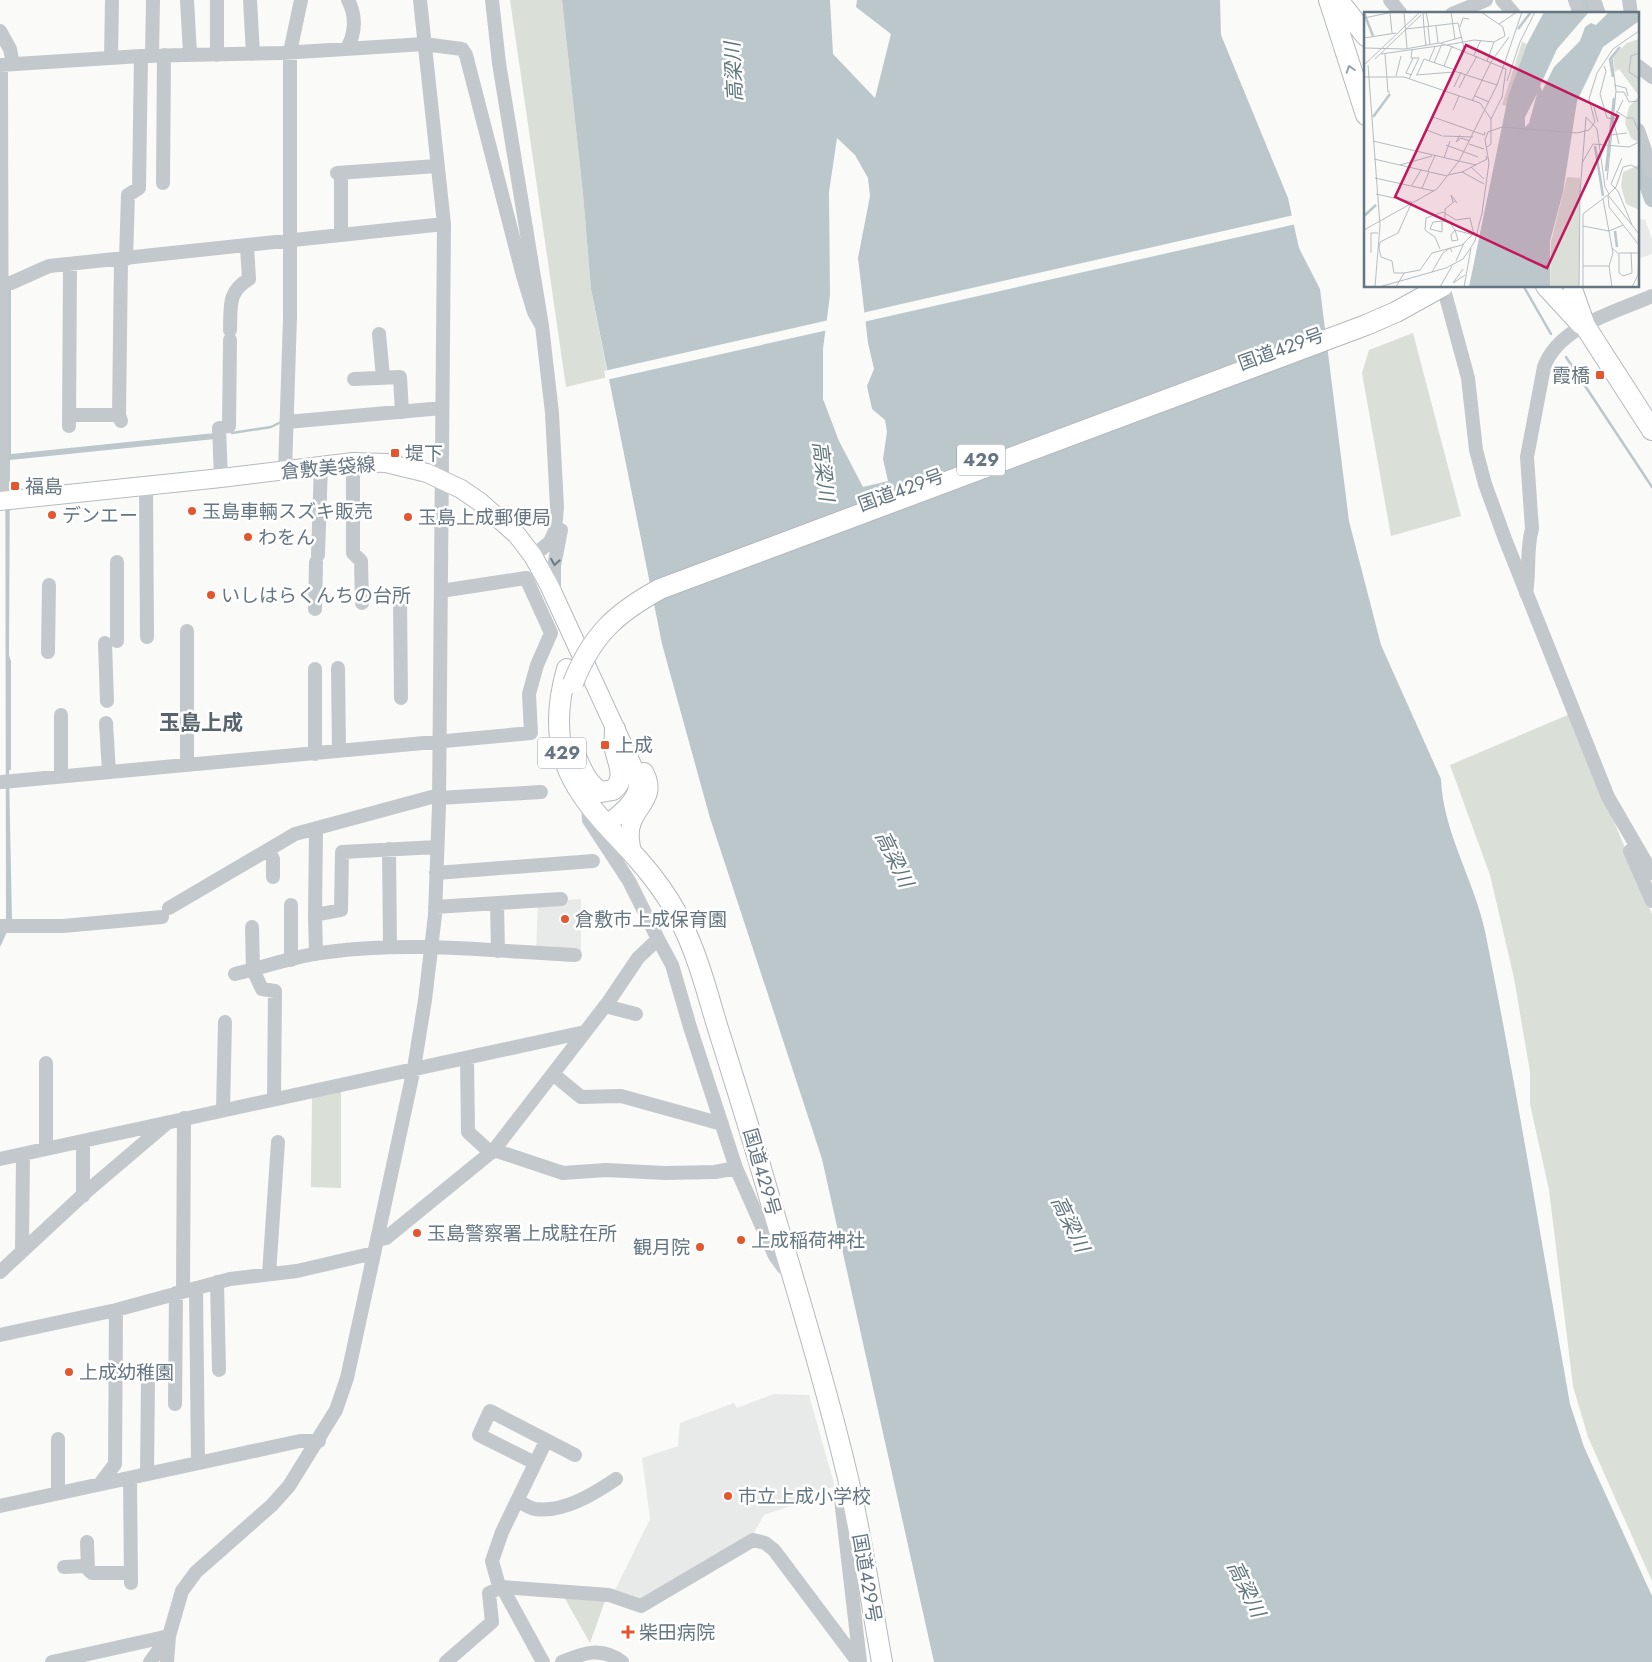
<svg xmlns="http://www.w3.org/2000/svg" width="1652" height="1662" font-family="Jost,'Noto Sans JP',sans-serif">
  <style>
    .built { fill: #e8e9e9 }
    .green { fill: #dadfd7 }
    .water { fill: #bbc7cb; fill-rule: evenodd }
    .pier { fill: #fafaf8 }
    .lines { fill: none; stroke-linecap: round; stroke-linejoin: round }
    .stream { stroke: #bbc7cb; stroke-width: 2.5 }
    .river { stroke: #bbc7cb; stroke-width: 16 }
    .major-casing { stroke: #b5babe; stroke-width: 20 }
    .highway-casing { stroke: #b4b9bd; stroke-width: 22 }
    .minor { stroke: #c3c8cc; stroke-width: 14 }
    .major { stroke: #fff; stroke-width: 18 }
    .highway { stroke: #fff; stroke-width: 20 }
    .highway-bridge-casing { stroke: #b4b9bd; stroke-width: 22; stroke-linecap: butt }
    .highway-bridge { stroke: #fff; stroke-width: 20 }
    .oneway { stroke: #939fa8 }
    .oneway2 { stroke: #6a7a87 }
    .poi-dot { fill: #e4572e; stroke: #fff; stroke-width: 2 }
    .labels { text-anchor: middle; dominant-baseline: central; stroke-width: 5; stroke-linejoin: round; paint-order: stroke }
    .shield { fill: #fff; stroke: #939fa8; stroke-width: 1 }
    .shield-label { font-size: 18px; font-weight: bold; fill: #657683 }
    .street-label { font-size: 19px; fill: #657683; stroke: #fff }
    .poi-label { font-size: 19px; fill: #657683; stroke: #fff; text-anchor: start }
    .water-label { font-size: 20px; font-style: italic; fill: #60757c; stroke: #fff }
    .quarter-label { font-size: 21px; font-weight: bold; fill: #57646e; stroke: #fff }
    .inset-river { fill: none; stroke: #bbc7cb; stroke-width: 2.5 }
    .inset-road { fill: none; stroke: #b5bdc2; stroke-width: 1 }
    .view { fill: #c2185b; fill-opacity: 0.15; stroke: #c2185b; stroke-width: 2.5 }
    .inset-edge { fill: none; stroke: #657683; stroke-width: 2.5 }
  </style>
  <rect width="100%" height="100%" fill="#fafaf8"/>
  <path class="built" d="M 1638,215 L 1642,220 L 1645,219 L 1652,239 L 1652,254 L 1638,259 Z
    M 581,899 L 581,951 L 536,950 L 538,902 Z
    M 774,1394 L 809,1395 L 835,1487 L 812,1491 L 806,1501 L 764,1515 L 752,1536 L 638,1603 L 612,1596 L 650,1519 L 642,1458 L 678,1446 L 680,1423 L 734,1403 L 737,1408 Z"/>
  <path class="green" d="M 510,0 L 562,0 L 583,194 L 591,289 L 608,377 L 566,387 Z
    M 1413,333 L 1461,516 L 1391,536 L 1362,373 L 1369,350 Z
    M 1570,714 L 1652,914 L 1652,1581 L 1588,1437 L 1573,1386 L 1549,1190 L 1530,1104 L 1530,1072 L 1514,978 L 1490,875 L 1450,765 Z
    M 341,1091 L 341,1188 L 311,1187 L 312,1097 Z
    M 564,1597 L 605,1601 L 590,1643 Z"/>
  <path class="water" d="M 562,0 L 830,0 L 833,54 L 875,98 L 891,34 L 856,7 L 857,0 L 1220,0 L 1221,35 L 1288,198 L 1299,248 L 1320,289 L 1349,521 L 1381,645 L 1441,779 C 1443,832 1474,880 1485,931 C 1517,1089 1542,1247 1570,1404 L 1584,1447 L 1652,1596 L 1652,1662 L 934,1662 L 822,1159 L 710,818 L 662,644 L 591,289 L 583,194 ZM 837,138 L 855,155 L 868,178 L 870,196 L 858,258 L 868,343 L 874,369 L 867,386 L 872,409 L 885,420 L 887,432 L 883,459 L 888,481 L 863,487 L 839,441 L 823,399 L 823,349 L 830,295 L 829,192 Z
    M 11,286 L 11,454 L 215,433 L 215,439 L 10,460 L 9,656 L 11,661 L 11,769 L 9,771 L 12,921 L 0,947 L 0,933 L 6,922 L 5,289 Z"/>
  <path class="pier" d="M 1294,215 L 1296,224 L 863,322 L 862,313 Z
    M 829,320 L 828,330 L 606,380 L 604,371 Z"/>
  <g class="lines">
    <path class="stream" d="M 1524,287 L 1551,334
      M 1566,357 L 1652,487
      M 232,433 L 271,427 L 281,422"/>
    <path class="river" d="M 1584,0 L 1589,14
      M 1638,158 L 1652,199"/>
    <g class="major-casing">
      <path id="major" d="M 0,501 L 221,478 L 353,462 L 386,463 L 427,473 L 461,489 L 480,502 L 517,535 L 533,556 L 549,585 L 633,767 C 635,772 638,778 638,783 C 639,800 619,815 607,824
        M 632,853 C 630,842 628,832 632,822 C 639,804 657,795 644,772"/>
    </g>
    <g class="highway-casing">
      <path id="highway" d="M 1329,0 L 1366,115
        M 1338,0 L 1366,36
        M 1546,286 L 1581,324
        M 1573,292 L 1585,326 L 1652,430
        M 567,669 C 529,802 633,822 681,922 C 697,954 706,988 716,1022 C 731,1070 746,1117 760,1165 C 790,1269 823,1373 848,1478 C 862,1539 871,1601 882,1662
        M 577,759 C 583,773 588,784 601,792 L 613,790 C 627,778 618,764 615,749 C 614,743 615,735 615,729"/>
    </g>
    <path class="minor" d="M 187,0 L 190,54
      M 250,0 L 253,54
      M 492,0 L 499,63 L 542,326 L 552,413 L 557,507 L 555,531 L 550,542 L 533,556
      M 1390,0 L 1401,14
      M 1502,0 L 1514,14
      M 1575,0 L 1580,14
      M 1594,0 L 1599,14
      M 1629,0 L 1631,14
      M 1452,14 L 1486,0
      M 0,31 L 10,49 L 13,64
      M 347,48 C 356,33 356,15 348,0
      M 217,55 L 217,0
      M 152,56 L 153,0
      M 111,58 L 112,0
      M 0,65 L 141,56 L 282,53 L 424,44 L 462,49 L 466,55 L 523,276 L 534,312 L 542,326
      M 1,65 L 2,500
      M 1638,66 L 1652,77
      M 1638,130 L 1652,171
      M 337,173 L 437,166
      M 341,173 L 341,234
      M 163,183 L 164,55
      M 126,259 L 128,195 L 139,188 L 141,56
      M 2,283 L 11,283 L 49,266 L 444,224
      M 1443,286 L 1468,378 L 1476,450 L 1485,484 L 1505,539 L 1608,797 L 1652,873
      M 230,330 C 231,307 227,292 249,279 L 247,247
      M 379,334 L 383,377
      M 354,379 L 400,377 L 402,412
      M 69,415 L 119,415 L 121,421
      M 119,415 L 121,259
      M 287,422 L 442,408
      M 69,426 L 70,264
      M 353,462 L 353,553 L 361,561 L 362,603
      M 285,471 L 290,317 L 290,52 L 301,0
      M 221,478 L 219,428 L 229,426 L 230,340
      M 146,486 L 147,637
      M 318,555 L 321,465
      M 117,562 L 117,641
      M 554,593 L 554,566 L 561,530
      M 1526,593 C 1530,572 1526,548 1532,529 L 1527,457 L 1544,367 C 1559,326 1616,312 1652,296
      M 400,597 L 401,698
      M 315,609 L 316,562
      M 105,643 L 107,701
      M 48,652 L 49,585
      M 338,668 L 339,751
      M 315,669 L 315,754
      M 61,715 L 61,776
      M 106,723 L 109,772
      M 187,765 L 187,631
      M 2,782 L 531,733 L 529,694 L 537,665 L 551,633 L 526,578 L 441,591
      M 439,798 L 541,792
      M 316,829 L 315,915 L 341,910 L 342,852 L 437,847
      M 389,849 L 390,947
      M 268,851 L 273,859 L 273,877
      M 1630,851 L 1652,901
      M 436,873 L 593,861
      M 497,903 L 498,951
      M 291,905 L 291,960
      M 435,907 L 561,899
      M 169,908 L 295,834 L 439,795
      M 315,915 L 316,954
      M 1,926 L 63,926 L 162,917
      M 252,927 L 253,970 L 262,989 L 275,991 L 274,1099
      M 658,939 L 672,965 L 690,1027 L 736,1168 L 775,1256 L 783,1267 L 791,1272
      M 235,974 C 265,967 297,955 328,952 C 410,941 493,951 575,955
      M 605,1006 L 636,1014
      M 467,1058 L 468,1132 L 491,1153
      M 553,1074 L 581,1097 L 621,1096 L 722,1124
      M 223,1110 L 225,1022
      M 46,1149 L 46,1063
      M 494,1150 L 563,1173 L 606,1170 L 665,1173 L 715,1172 L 736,1168
      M 0,1159 L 585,1032
      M 83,1196 L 83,1141
      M 377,1240 L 386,1238 L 494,1150 L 609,1001 L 638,958 L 658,939 L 629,881 L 589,820 L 588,806
      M 22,1251 L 23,1154
      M 0,1272 L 86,1192 L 166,1124
      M 269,1274 L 278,1142
      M 217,1282 L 219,1370
      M 196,1288 L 198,1463
      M 183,1291 L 184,1118
      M 0,1335 L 116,1310 L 230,1279 L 297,1271 L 374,1253
      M 175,1404 L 176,1293
      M 535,1463 L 479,1435 L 490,1411 L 575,1455
      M 147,1474 L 148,1380
      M 130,1478 L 131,1583
      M 848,1480 L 841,1492 L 841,1499 L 860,1662
      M 100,1484 L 115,1464 L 116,1310
      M 58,1493 L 58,1439
      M 517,1501 C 523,1503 529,1508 535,1509 C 563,1513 594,1494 616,1479
      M 0,1506 L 300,1441 L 319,1441
      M 87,1542 L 88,1569
      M 64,1567 L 85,1566 L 92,1573 L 131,1573
      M 52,1662 L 169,1636
      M 150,1662 L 168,1637
      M 167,1662 L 169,1636 L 182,1591 L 196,1572 L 272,1505 L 289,1486 L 336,1410 L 347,1378 L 377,1240 L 414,1068 L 425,1000 L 435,915 L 439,805 L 444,224 L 420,0
      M 446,1662 L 492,1622 L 489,1593 L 502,1587 L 609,1595 L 641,1606 L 753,1540 L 765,1543 L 774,1550 L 858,1662
      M 543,1662 L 502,1587 L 499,1586 L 492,1561 L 502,1532 L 546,1441
      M 562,1662 C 583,1653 602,1646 622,1662"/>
    <use href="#major" class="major"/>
    <use href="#highway" class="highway"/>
    <g class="highway-bridge-casing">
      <path id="highway-bridge" d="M 573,683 C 592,635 616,613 660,589 L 1366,325 L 1396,312 L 1443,286"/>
    </g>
    <use href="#highway-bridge" class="highway-bridge"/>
  </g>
  <defs><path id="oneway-chevron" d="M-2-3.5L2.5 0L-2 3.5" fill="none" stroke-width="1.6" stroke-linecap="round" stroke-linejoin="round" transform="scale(1.25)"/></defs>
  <use class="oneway" href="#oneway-chevron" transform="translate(1350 69) rotate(-108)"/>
  <use class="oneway2" href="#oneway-chevron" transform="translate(555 562) rotate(100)"/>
  <g class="poi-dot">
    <rect x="1595" y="370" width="10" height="10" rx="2.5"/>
    <rect x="390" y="448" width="10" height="10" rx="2.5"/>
    <rect x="10" y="481" width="10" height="10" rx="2.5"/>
    <circle cx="192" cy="511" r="5"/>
    <circle cx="52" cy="515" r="5"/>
    <circle cx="408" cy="517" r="5"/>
    <circle cx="248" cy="537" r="5"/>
    <circle cx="211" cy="595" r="5"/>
    <rect x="600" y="740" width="10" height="10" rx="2.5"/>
    <circle cx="565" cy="919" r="5"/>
    <circle cx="417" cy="1233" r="5"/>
    <circle cx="741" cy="1240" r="5"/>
    <circle cx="700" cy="1247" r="5"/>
    <circle cx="69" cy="1372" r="5"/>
    <circle cx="728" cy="1496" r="5"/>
    <path d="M625.5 1624.5h5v5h5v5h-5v5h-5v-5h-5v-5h5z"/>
  </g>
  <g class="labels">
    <g class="shield">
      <rect x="957" y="444.5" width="48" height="31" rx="4"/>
      <rect x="538" y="737.5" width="48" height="31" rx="4"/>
    </g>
    <g class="shield-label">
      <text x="981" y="460">429</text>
      <text x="562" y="753">429</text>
    </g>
    <g class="street-label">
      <text transform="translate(1281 349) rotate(-20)">国道429号</text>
      <text transform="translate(328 468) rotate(-5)">倉敷美袋線</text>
      <text transform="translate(901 490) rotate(-20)">国道429号</text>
      <text transform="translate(762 1172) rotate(74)">国道429号</text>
      <text transform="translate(867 1578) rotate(80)">国道429号</text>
    </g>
    <g class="poi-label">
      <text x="1590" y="375" text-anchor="end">霞橋</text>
      <text x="405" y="453">堤下</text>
      <text x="25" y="486">福島</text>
      <text x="202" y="511">玉島車輛スズキ販売</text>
      <text x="62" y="515">デンエー</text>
      <text x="418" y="517">玉島上成郵便局</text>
      <text x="258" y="537">わをん</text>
      <text x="221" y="595">いしはらくんちの台所</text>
      <text x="615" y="745">上成</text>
      <text x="575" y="919">倉敷市上成保育園</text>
      <text x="427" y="1233">玉島警察署上成駐在所</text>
      <text x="751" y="1240">上成稲荷神社</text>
      <text x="690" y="1247" text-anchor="end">観月院</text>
      <text x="79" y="1372">上成幼稚園</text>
      <text x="738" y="1496">市立上成小学校</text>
      <text x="639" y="1632">柴田病院</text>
    </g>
    <g class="water-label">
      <text transform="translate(734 72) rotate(-93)">高梁川</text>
      <text transform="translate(823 471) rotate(83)">高梁川</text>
      <text transform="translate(894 859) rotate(64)">高梁川</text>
      <text transform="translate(1070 1224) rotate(64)">高梁川</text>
      <text transform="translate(1246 1589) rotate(64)">高梁川</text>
    </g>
    <g class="quarter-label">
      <text x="201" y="723">玉島上成</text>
    </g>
  </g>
  <g transform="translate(1364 12)">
    <rect width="275" height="275" fill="#fafaf8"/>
    <path d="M 275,27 L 275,131 L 267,126 L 261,111 L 265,95 L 275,84 L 255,57 L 251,60 L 249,44 L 263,31 ZM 158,30 L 163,32 L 142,94 L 138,93 ZM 275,153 L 275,198 L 262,192 L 257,174 L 259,160 ZM 203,165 L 216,166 L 215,275 L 186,275 L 187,230 Z" fill="#dadfd7"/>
    <path d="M 180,0 L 225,0 L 193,37 L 176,74 L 178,79 L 190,55 L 216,29 L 221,15 L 227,11 L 232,13 L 245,0 L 275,0 L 275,9 L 239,35 L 213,89 L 199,180 L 186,229 L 186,275 L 105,275 L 144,85 L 163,32 ZM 173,82 L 165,111 L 161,115 L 161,105 Z" fill="#bbc7cb" fill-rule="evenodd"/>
    <path class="inset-river" d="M 0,1 L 9,24M 154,17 L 167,0M 249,65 L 246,47 L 256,35M 9,105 L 26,82M 231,134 L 239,184M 242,159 L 250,86M 0,204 L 12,193M 251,219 L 253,235"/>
    <path class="inset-road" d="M 40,0 L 43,36M 62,0 L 65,15M 87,0 L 91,27M 117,0 L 139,15 L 141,24M 26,1 L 28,21M 59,1 L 60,16M 0,6 L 29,0M 135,12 L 153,0M 72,14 L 74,31M 64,15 L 66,33M 96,15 L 99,6 L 105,7M 60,16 L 62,34M 42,17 L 94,11 L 101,40M 0,26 L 32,21M 77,31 L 98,25M 83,33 L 110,28 L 130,30 L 141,24M 0,36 L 41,37 L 75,31 L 86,34 L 142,57 L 138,86M 275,41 L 267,44 L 265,60 L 274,66 L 275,74M 17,42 L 81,33M 21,42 L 24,80 L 26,80M 110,43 L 117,28M 11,47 L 57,3M 65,49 L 71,35M 123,49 L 130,30M 70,51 L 77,34M 0,53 L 56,0M 4,53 L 16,213 L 11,275M 80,54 L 88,34M 240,54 L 242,59 L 236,82 L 243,106 L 250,107 L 259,88M 90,59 L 133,73M 103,62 L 113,44M 48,63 L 42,61 L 49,46M 52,63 L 90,60M 53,63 L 60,47 L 91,58M 32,64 L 37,44M 0,65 L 40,65 L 116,91 L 127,107 L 127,132 L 123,135M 45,67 L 55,46 L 47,46 L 48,38M 143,69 L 156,30 L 171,0M 250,73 L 262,76 L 264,84M 90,75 L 97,60M 95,76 L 102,62M 81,79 L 100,39M 252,80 L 260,80 L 265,90 L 275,89M 111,84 L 125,90M 108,89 L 127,50 L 145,25M 230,95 L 234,110M 89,98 L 95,84M 252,99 L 263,106 L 269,106 L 275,120M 69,105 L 120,123 L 121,120M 127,107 L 138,85M 249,107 L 255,132M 63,118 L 78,124M 96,123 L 92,130 L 97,126 L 106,129M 246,123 L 263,121M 79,124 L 109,125M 9,129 L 112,153M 105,132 L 120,137M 82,133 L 114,145M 80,146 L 86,129M 258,146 L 247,172 L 254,179 L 268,213M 10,147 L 83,164M 218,151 L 229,132 L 265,135 L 275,130M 36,153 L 68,144M 107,155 L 120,167M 64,159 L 71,144M 98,160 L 120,172M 84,163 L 98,160 L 123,147 L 122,144M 11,166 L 70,179M 243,168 L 252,79 L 248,46M 48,173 L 57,158M 58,176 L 65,160M 216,180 L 222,105M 12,182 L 48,190M 244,183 L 252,175 L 259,155 L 267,153 L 275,157M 244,183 L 275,222M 244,184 L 245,195 L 275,233M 239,187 L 249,241 L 245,254 L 248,275M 89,190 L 87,183 L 93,191M 78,209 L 78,220 L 66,217 L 69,210 L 78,209 L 85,210 L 91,218 L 110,223M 81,209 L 81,197 L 91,189M 219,214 L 245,219 L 259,213M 0,218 L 73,177 L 95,149 L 133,73 L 158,0M 91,218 L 94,228 L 88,229 L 87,223 ZM 248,236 L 255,242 L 255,261 L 259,264 L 268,261 L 267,240M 76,237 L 71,225 L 61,218 L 62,206 L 79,200 L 92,208 L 106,206 L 110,223M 7,241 L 7,221 L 14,221M 255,241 L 275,241M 92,249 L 100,231M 219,254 L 245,254M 99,257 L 89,271 L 101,263M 68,260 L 79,241 L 86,236 L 88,240M 41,261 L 30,261 L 28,249 L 17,245 L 15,236 L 16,230 L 34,221 L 48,190M 15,275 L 82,256 L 99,247 L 111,229 L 118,201 L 125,151 L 121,128 L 124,120 L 138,115 L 213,121 L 225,118 L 231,110 L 225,87 L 233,61 L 249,37 L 275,19M 32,275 L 40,261 L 56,258 L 68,241 L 98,233 L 111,220M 76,275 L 88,254M 100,275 L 107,236M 215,275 L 216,178M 219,275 L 219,202 L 245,182 L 241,175 L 233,117 L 222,105M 268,275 L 274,263 L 275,236"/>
    <path class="view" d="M 102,33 L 254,104 L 183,256 L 31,185 Z"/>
    <rect width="275" height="275" class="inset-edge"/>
  </g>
</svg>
